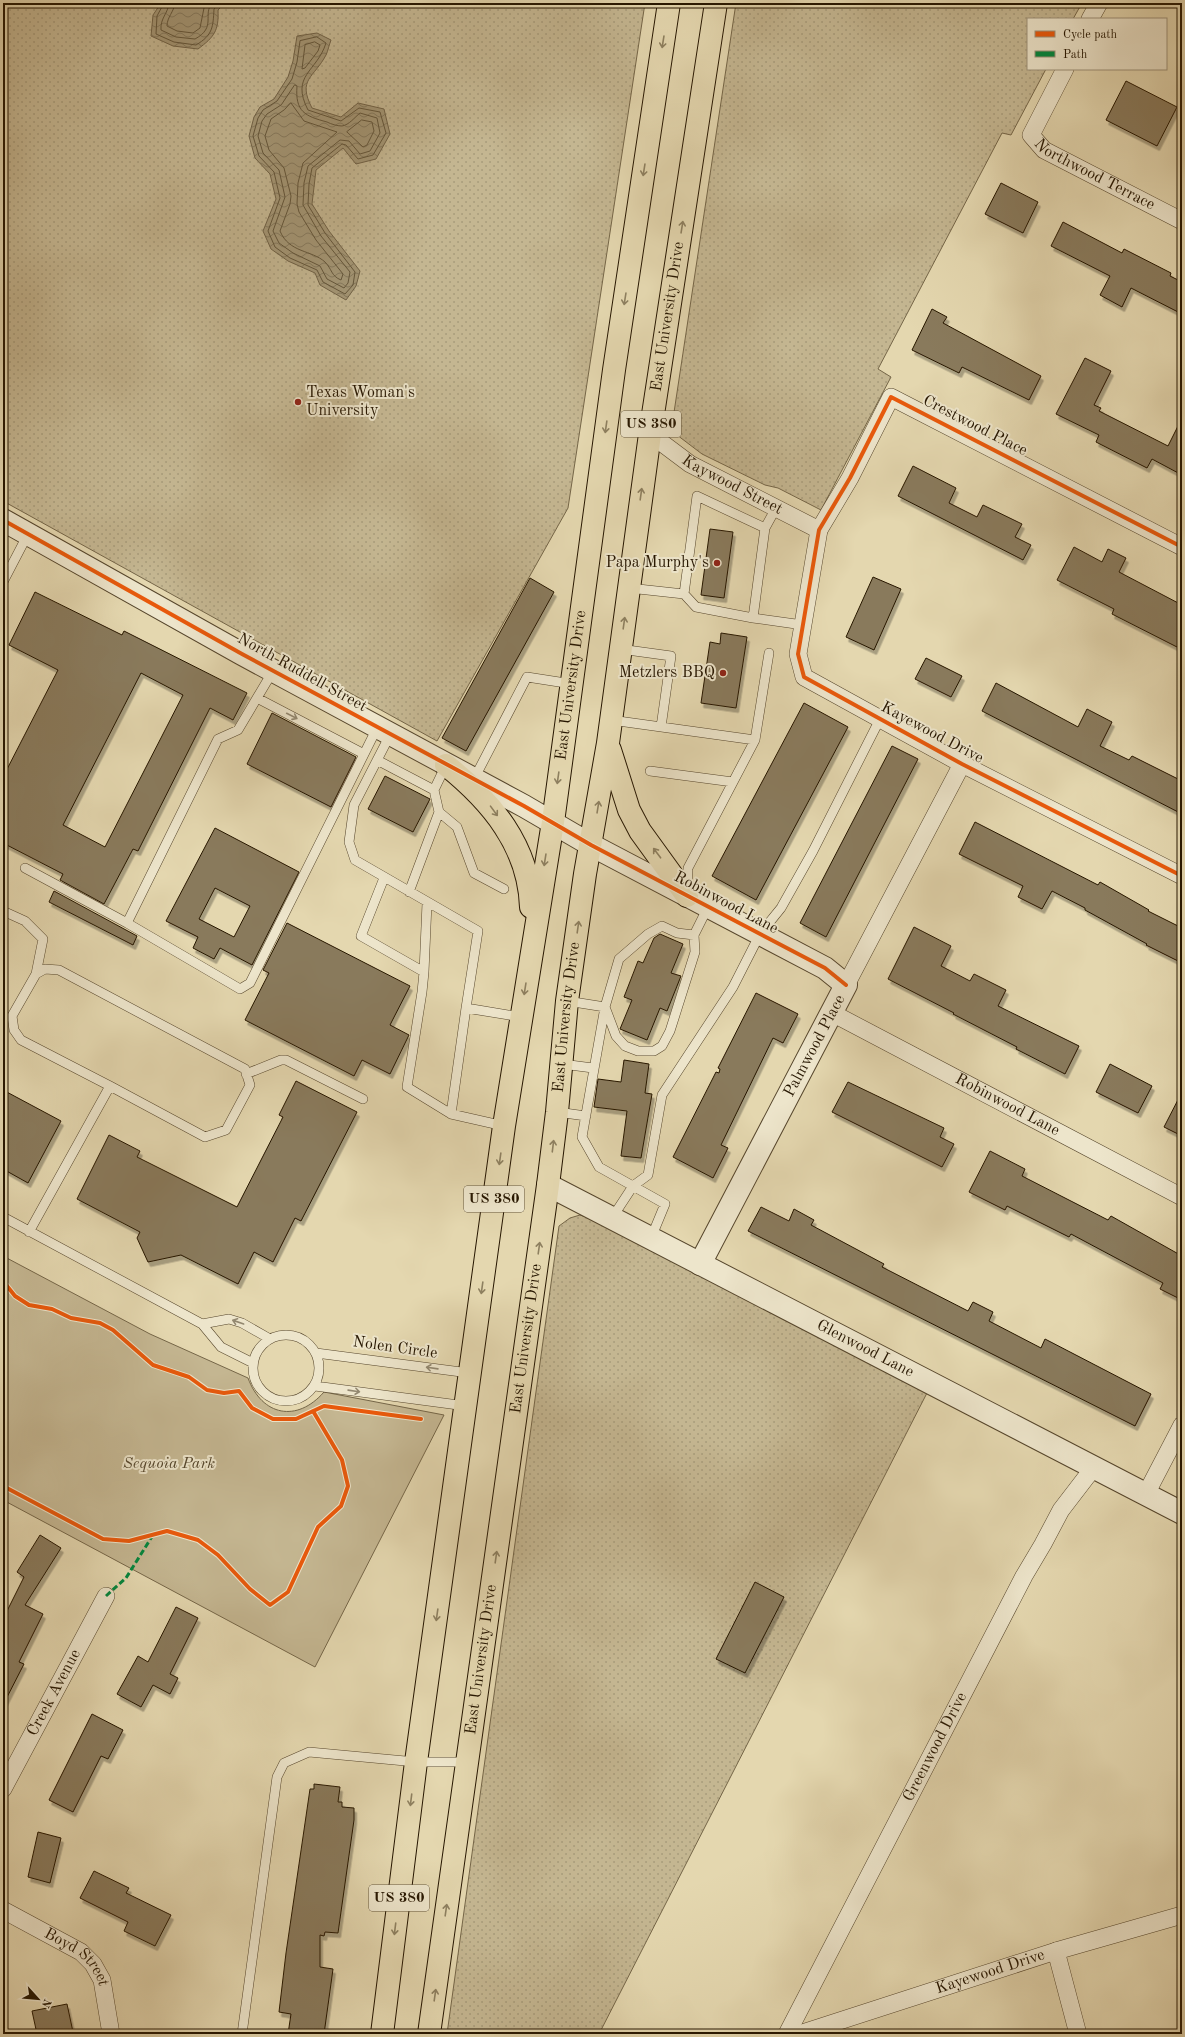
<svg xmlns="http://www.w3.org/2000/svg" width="1185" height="2037" font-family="'Old Standard TT',serif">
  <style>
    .grass { fill: url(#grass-dots); stroke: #756648 }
    .green { fill: #c4b691; stroke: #756648 }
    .water { fill: url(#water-waves); stroke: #716246 }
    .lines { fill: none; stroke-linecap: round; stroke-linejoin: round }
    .shore { stroke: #64563a; stroke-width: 1 }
    .building { fill: #897a5b; stroke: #261600; fill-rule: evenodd; filter: url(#shadow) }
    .service-casing { stroke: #56462c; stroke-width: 10 }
    .minor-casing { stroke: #56462c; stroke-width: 18 }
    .tertiary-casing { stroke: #56462c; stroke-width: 24 }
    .primary-casing { stroke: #261600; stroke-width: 24 }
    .service { stroke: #ede5cb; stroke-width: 9 }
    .minor { stroke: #ede5cb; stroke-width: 17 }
    .tertiary { stroke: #ede5cb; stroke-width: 22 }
    .primary { stroke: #e4d7af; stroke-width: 22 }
    .quiet { stroke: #00873e; stroke-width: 3; stroke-dasharray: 6 3; stroke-linecap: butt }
    .cycleway-casing { stroke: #ede5cb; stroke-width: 6 }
    .cycleway { stroke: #e8590c; stroke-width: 4 }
    .oneway { stroke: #8e8060 }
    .oneway2 { stroke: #938870 }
    .poi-dot { fill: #8f2418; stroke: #ede5cb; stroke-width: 1.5 }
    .labels { text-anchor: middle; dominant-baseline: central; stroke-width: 4; stroke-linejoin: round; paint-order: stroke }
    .shield { fill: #ede5cb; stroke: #62543d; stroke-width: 1 }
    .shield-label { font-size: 15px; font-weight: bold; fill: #261600 }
    .street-label { font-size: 16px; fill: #261600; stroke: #ede5cb }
    .poi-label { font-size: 16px; fill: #261600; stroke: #ede5cb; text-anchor: end }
    .park-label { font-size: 16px; font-style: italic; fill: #55462c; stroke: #ede5cb }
  </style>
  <defs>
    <pattern id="grass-dots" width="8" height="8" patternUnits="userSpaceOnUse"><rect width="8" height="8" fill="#c4b691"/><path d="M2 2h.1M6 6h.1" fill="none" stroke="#a89c7b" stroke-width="1.8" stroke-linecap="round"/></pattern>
    <pattern id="water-waves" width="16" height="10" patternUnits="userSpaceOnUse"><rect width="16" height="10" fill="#a39574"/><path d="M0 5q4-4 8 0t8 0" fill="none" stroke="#85795d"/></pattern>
    <filter id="shadow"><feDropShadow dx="2.5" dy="4.5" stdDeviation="0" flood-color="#0004"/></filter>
  </defs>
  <rect width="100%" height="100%" fill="#e4d7af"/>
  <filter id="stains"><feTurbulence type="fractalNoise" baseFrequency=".005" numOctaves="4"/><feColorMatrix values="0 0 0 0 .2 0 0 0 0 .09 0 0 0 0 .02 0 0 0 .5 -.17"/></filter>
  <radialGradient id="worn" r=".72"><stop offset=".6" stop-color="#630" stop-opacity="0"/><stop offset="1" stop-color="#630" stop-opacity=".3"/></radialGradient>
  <path class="grass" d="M 3,3 L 645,3 L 568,508 L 437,741 L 3,501 Z
    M 736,3 L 1082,3 L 1073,19 L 1028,19 L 1028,69 L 1046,69 L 1011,135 L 1002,133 L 878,369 L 891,377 L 821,510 L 778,488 L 765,485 L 702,454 L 677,435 L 673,419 Z
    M 580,1215 L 592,1219 L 928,1391 L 599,2034 L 447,2034 L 559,1226 L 570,1218 Z"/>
  <path class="green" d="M 3,1256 L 150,1334 L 248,1378 C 262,1416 297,1423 324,1392 L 444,1415 L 315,1667 L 3,1500 Z"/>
  <path class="water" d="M 161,3 L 225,3 L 218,10 C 219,31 214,37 198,49 L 173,46 L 151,36 L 153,15 Z
    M 317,33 L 331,40 C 329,45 328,51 326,55 C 314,78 297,79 312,108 L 341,117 L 358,103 L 384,109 L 390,134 L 376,159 L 356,164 L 343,148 L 316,170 L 312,204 L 329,231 L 360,271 L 356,286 L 346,300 L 320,285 L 315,273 L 288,261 L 271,249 L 263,231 L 276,199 L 270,174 L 255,158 L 249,136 L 254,117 L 260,107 L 274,99 L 288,77 L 293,61 L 297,36 Z"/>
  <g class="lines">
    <path class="shore" d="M 164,3 L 157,16 L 156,34 L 174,42 L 196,45 C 213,35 213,27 214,9 L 220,3
      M 169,3 C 168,14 160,18 161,30 L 176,37 L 195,39 C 217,27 202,15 212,3
      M 175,3 C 174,12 167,17 167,26 L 177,31 L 193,33 L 200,28 L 205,3
      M 317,37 L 326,43 C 317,72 290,75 308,110 L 341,121 L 359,108 L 380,112 L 386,133 L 373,155 L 358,159 L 346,145 L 342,144 L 312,168 L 309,184 L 308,205 L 325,233 L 355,272 L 353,285 L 345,294 L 323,282 L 317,270 L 290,258 L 275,247 L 268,231 L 280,198 L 274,172 L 259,156 L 253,136 L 258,118 L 263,110 L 277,101 L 292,79 L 297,62 L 300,41 Z
      M 315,42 L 320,45 L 318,51 L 305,68 L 302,69 L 305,45 Z
      M 295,85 L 297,86 C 295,112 305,116 327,122 C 331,124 337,126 342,126 C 349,125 355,117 360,113 L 377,118 L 380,133 L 370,151 L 360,154 L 349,141 L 340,140 L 308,166 L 304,183 L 303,205 L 321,236 L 350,272 L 348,283 L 344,288 L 327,279 L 320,266 L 293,253 L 279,243 L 273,231 L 285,197 L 279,170 L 263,153 L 258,136 L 262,121 L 267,114 L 281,105 Z
      M 291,103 L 304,121 L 337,132 L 303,163 L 298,183 L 297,204 L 299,212 L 316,240 L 343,274 L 341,280 C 331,276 332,269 325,262 C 312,250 289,253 280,231 L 290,204 L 291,196 L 284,168 L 269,150 L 265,136 L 271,119 L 284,110 Z
      M 362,120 L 372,122 L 374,131 L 367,145 L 363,147 L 347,132 Z"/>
  </g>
  <path class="building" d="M 1126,81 L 1177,107 L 1157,146 L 1106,120 Z
    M 1001,183 L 1038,202 L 1023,233 L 985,214 Z
    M 1063,222 L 1122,253 L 1124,249 L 1171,273 L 1170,276 L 1182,282 L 1182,314 L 1131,288 L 1122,307 L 1100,295 L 1110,276 L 1051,246 Z
    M 932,309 L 947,317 L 943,323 L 1041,376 L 1029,400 L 962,367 L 959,373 L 912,350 Z
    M 1085,358 L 1111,371 L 1094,405 L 1101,408 L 1099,411 L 1168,446 L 1182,418 L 1182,475 L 1152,459 L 1147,468 L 1096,442 L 1099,435 L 1056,414 Z
    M 913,466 L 956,488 L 949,503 L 977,517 L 983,505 L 1022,524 L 1015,537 L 1031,545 L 1023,560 L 898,496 Z
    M 710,529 L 733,532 L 724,598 L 701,595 Z
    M 1074,547 L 1102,562 L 1108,549 L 1126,558 L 1119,572 L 1182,605 L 1182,638 L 1177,647 L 1112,614 L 1114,609 L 1057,580 Z
    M 873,577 L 901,589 L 874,650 L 846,637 Z
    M 530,578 L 554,592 L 466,751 L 442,738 Z
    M 35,592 L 122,635 L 124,631 L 247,693 L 233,720 L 210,708 L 138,851 L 133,849 L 104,904 L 60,880 L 63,874 L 3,843 L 3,777 L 58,670 L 9,645 ZM 141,673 L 183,695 L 105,847 L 63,825 Z
    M 721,633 L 747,637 L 736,708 L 701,703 L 710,642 L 720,644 Z
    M 926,658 L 962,676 L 951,697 L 915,679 Z
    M 996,683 L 1078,727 L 1087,709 L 1112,722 L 1100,746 L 1129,760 L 1132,756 L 1182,781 L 1182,814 L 982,711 Z
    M 804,703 L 848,727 L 756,900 L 712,876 Z
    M 272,713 L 356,757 L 331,807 L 247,764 Z
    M 892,746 L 918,759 L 826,937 L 800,923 Z
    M 385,776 L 430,799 L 413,832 L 368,809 Z
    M 975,822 L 1098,885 L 1100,882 L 1149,910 L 1148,911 L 1182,928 L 1182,963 L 1146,945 L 1147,944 L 1085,910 L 1085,908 L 1052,891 L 1042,909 L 1018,897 L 1023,886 L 959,854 Z
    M 215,828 L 299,872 L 252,965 L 220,948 L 214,959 L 193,948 L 198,937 L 166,921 ZM 215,888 L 250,906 L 234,937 L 199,919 Z
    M 54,891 L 137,936 L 133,945 L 49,902 Z
    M 287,923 L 410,986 L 390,1025 L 409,1035 L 390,1074 L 362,1060 L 354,1076 L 245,1020 L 269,973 L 263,970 Z
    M 914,927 L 951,946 L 941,966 L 970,981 L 974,974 L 1006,990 L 998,1006 L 1079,1046 L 1065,1074 L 1016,1049 L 1017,1047 L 953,1014 L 954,1013 L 888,979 Z
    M 660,934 L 683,944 L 671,973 L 681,976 L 667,1011 L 660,1008 L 647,1040 L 620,1029 L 632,1000 L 624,997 L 638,961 L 643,963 L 654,938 Z
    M 756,993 L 798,1014 L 783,1043 L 773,1038 L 721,1145 L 728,1148 L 713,1178 L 673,1157 L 716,1072 L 719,1073 L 720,1069 L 718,1068 Z
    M 624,1060 L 649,1064 L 645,1093 L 652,1094 L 641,1158 L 621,1156 L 627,1111 L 594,1107 L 598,1079 L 621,1082 Z
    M 1110,1064 L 1152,1086 L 1138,1113 L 1096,1092 Z
    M 296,1081 L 357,1112 L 301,1221 L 295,1218 L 273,1262 L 254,1252 L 238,1284 L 181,1255 L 148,1262 L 137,1238 L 140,1232 L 77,1199 L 109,1135 L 140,1151 L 137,1157 L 237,1207 L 283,1117 L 279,1115 Z
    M 848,1082 L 944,1128 L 940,1137 L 954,1144 L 942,1167 L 832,1112 Z
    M 3,1090 L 61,1121 L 28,1183 L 3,1169 Z
    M 1182,1092 L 1182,1136 L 1164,1127 Z
    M 990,1151 L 1025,1169 L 1022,1176 L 1108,1220 L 1111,1216 L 1182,1256 L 1182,1300 L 1160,1289 L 1163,1283 L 1071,1234 L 1069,1237 L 1007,1206 L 1005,1210 L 969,1192 Z
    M 761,1207 L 789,1221 L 794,1209 L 814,1220 L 811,1225 L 884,1264 L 882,1267 L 968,1311 L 973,1302 L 993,1312 L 989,1321 L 1041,1348 L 1045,1339 L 1151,1394 L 1135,1426 L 748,1231 Z
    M 40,1535 L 61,1548 L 25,1605 L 43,1614 L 19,1662 L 24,1664 L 3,1705 L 3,1619 L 24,1577 L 17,1572 Z
    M 755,1582 L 784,1597 L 745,1673 L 716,1659 Z
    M 176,1607 L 198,1618 L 170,1674 L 178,1678 L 170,1694 L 153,1685 L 141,1707 L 117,1694 L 138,1656 L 148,1662 Z
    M 92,1714 L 123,1730 L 108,1759 L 101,1756 L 73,1812 L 49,1800 Z
    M 314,1784 L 340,1787 L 338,1802 L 342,1802 L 342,1807 L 354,1808 L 354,1820 L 338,1933 L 325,1932 L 324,1936 L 320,1935 L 320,1967 L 333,1969 L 324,2034 L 288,2034 L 291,2014 L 279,2012 L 286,1953 L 310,1789 L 314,1789 Z
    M 38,1832 L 61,1838 L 50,1883 L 28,1877 Z
    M 94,1871 L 129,1888 L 126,1893 L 171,1915 L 155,1946 L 124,1931 L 128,1922 L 80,1898 Z
    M 67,2004 L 73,2032 L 37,2034 L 32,2011 Z"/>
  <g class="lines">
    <g class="service-casing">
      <path id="service" d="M 765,528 L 776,508
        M 3,582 L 28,534
        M 629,588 L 684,594 L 697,496 L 765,528 L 753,618 L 803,625
        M 684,594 L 696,607 L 753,618
        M 620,649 L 671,656 L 661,727
        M 257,698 L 364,754
        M 611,720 L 755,740
        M 390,735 L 354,805 L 349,842 L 355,860 L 478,931 L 466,1008 L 521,1017
        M 377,760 L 434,790
        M 650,771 L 733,782
        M 474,779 L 527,677 L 572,684
        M 439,812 L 434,790 L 446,765
        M 25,868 L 127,923 L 218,739 L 238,730 L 273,671
        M 384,878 L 361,936 L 424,972 L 427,903
        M 687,890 L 688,868 L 755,740 L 769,653
        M 409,892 L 439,812 L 457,827 L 474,873 L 504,889
        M 3,911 L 25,921 L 43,939 L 36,974
        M 127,923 L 240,989 L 250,983 L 377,728
        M 694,935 L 695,952 L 670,1031 L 662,1046 L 654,1051 L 638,1051 L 625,1046 L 616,1036 L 605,1007 L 619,959 L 648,934 L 662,926 L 677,933 L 694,935 L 708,907
        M 424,972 L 422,992 L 407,1087 L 451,1114 L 466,1008
        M 567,1001 L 605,1007 L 582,1137 L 599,1167 L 665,1204 L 651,1238
        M 562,1064 L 593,1068
        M 246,1074 L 281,1060 L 286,1060 L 363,1099
        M 557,1112 L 586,1116
        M 451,1114 L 504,1126
        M 3,1217 L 202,1324 L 221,1347 L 253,1363
        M 612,1218 L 633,1186 L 648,1175 L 662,1095 L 733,987 L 760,934 L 781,908 L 813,851 L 880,719
        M 29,1232 L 110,1086 L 205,1137 L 226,1130 L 250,1085 L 245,1069 L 59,970 L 45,969 L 36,974 L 12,1016 L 14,1030 L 21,1040 L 110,1086
        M 202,1324 L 229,1319 L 242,1323 L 270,1339
        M253 1368a33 33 0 1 1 66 0a33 33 0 1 1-66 0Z
        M 316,1353 L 469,1373
        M 315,1386 L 466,1406
        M 242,2034 L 277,1777 L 284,1763 L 309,1752 L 416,1762 L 467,1762"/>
    </g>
    <g class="minor-casing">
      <g id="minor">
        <path d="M 1090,19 L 1099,3"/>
        <path id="s1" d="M 1065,69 L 1031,135 L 1044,150 L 1182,221"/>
        <path id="s2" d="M 650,434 L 690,464 L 819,530"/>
        <path d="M 1182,547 L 891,397 L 850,478 L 819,530 L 798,654 L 804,677 L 962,764 L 1182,876"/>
        <path d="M 846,985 L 962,764"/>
        <path id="s3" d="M 832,1013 L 1182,1197"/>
        <path d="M 1146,1494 L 1182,1425"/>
        <path id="s4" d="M 3,1789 L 106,1596"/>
        <path id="s5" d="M 3,1910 L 81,1952 L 93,1964 L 102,1980 L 111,2034"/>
        <path d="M 1056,1951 L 1078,2034"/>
        <path id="s6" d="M 787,2034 L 1024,1576 L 1043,1544 L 1061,1510 L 1094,1467"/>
        <path id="s7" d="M 799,2034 L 1056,1951 L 1182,1915"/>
      </g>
    </g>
    <g class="tertiary-casing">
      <g id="tertiary">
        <path d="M 3,520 L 242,654 L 524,806 L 591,845 L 825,968 L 846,985 L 700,1264"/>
        <path id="s8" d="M 548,1185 L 1182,1513"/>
      </g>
    </g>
    <g class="primary-casing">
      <g id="primary">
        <path d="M 610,750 L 629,810 L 640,831 L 687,896"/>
        <path d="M 446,765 C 491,801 529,846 531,907"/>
        <path id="s9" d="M 382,2034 L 416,1762 L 504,1126 L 553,822 L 614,370 L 669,3"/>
        <path id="s10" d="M 429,2034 L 548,1185 L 557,1112 L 567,1001 L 585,874 L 608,743 L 650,434 L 716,3"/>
      </g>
    </g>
    <use href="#service" class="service"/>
    <use href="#minor" class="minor"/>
    <use href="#tertiary" class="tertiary"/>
    <use href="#primary" class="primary"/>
    <path class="quiet" d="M 106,1596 L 126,1578 L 153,1535"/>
    <g class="cycleway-casing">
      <path id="cycleway" d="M 3,520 L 242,654 L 524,806 L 591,845 L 825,968 L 846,985
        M 1182,547 L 891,397 L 850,478 L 819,530 L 798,654 L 804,677 L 962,764 L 1182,876
        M 3,1281 L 15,1296 L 29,1305 L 52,1309 L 71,1318 L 100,1323 L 113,1330 L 153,1365 L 189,1377 L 207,1390 L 224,1393 L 239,1391 L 252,1408 L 273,1419 L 296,1419 L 324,1406 L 421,1419
        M 3,1486 L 103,1539 L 129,1541 L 167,1531 L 198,1540 L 218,1555 L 250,1589 L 270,1605 L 288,1592 L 318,1527 L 341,1506 L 348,1486 L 342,1460 L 313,1411"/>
    </g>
    <use href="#cycleway" class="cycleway"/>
  </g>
  <defs><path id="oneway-shaft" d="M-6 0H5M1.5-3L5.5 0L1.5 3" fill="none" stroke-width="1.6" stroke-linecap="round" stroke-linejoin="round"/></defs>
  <g class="oneway">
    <use href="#oneway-shaft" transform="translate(663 42) rotate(99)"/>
    <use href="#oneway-shaft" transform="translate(644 170) rotate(99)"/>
    <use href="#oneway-shaft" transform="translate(682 227) rotate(-81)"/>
    <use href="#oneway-shaft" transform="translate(625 299) rotate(99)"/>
    <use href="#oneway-shaft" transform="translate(606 427) rotate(98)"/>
    <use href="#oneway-shaft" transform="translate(641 494) rotate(-82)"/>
    <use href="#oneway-shaft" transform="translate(624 623) rotate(-82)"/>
    <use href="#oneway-shaft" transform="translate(558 778) rotate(98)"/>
    <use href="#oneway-shaft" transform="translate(598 807) rotate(-81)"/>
    <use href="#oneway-shaft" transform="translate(494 811) rotate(54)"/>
    <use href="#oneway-shaft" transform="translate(657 853) rotate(-127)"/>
    <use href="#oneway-shaft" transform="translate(545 860) rotate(99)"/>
    <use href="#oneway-shaft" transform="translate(578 927) rotate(-82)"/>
    <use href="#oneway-shaft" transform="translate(525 989) rotate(99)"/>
    <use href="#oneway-shaft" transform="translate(553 1146) rotate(-83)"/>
    <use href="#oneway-shaft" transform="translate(500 1159) rotate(98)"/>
    <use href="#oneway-shaft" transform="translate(539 1248) rotate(-82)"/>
    <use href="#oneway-shaft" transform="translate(482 1288) rotate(98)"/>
    <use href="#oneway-shaft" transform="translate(496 1557) rotate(-82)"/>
    <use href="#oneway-shaft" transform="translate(437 1615) rotate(98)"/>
    <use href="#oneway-shaft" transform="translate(411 1800) rotate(97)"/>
    <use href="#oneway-shaft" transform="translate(446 1910) rotate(-82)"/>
    <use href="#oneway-shaft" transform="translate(395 1929) rotate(97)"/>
    <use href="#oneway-shaft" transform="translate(435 1995) rotate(-82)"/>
  </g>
  <g class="oneway2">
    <use href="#oneway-shaft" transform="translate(292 716) rotate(27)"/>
    <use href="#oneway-shaft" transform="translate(238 1322) rotate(-161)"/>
    <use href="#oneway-shaft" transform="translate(432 1368) rotate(-172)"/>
    <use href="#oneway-shaft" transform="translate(354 1391) rotate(8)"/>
  </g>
  <g class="poi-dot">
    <circle cx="298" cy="402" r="4"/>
    <circle cx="717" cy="563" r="4"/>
    <circle cx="723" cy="673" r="4"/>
  </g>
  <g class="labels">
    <g class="shield">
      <rect x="621" y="411" width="60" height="26" rx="3"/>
      <rect x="464" y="1186" width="60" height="26" rx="3"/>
      <rect x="369" y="1885" width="60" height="26" rx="3"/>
    </g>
    <g class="shield-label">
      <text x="651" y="424">US 380</text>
      <text x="494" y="1199">US 380</text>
      <text x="399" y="1898">US 380</text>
    </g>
    <g class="street-label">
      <text stroke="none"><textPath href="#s1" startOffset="150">Northwood Terrace</textPath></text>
      <text stroke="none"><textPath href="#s10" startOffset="1734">East University Drive</textPath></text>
      <text transform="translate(975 426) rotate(27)">Crestwood Place</text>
      <text stroke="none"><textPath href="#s2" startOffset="97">Kaywood Street</textPath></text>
      <text transform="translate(302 673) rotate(29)">North Ruddell Street</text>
      <text stroke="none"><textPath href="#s9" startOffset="1362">East University Drive</textPath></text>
      <text transform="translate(932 733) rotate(28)">Kayewood Drive</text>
      <text transform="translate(726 903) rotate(28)">Robinwood Lane</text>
      <text stroke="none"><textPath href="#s10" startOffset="1026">East University Drive</textPath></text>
      <text transform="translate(815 1046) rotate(-62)">Palmwood Place</text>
      <text stroke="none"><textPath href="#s3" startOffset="198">Robinwood Lane</textPath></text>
      <text stroke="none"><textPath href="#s10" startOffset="702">East University Drive</textPath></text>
      <text transform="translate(395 1348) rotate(8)">Nolen Circle</text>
      <text stroke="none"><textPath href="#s8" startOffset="357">Glenwood Lane</textPath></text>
      <text stroke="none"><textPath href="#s10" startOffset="378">East University Drive</textPath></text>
      <text stroke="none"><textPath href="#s4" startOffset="109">Creek Avenue</textPath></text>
      <text stroke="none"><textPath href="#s6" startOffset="323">Greenwood Drive</textPath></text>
      <text stroke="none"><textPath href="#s5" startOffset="89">Boyd Street</textPath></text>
      <text stroke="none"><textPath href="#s7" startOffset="201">Kayewood Drive</textPath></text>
    </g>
    <g class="poi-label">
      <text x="306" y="393" text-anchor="start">Texas Woman's<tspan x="306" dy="18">University</tspan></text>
      <text x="709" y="563">Papa Murphy's</text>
      <text x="715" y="673">Metzlers BBQ</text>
    </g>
    <g class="park-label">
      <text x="169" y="1464">Sequoia Park</text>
    </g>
  </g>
  <rect width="1185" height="2037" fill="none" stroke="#e4d7af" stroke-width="16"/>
  <rect x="4" y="4" width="1177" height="2029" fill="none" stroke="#261600" stroke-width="2"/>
  <rect x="8" y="8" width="1169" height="2021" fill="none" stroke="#261600"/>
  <rect x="1027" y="18" width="140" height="52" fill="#ede5cb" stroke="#9d927a"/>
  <rect x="1035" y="31" width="20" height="6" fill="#e8590c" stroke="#9d927a"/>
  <text x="1063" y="38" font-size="12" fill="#261600">Cycle path</text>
  <rect x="1035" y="51" width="20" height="6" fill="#00873e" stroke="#9d927a"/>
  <text x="1063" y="58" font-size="12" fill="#261600">Path</text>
  <g transform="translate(38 1999) rotate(117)" stroke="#ede5cb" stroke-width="3" paint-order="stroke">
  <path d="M0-3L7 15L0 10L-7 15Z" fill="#261600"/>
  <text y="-6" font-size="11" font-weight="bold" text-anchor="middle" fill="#261600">N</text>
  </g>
  <rect width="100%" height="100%" filter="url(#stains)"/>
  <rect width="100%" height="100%" fill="url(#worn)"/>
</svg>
